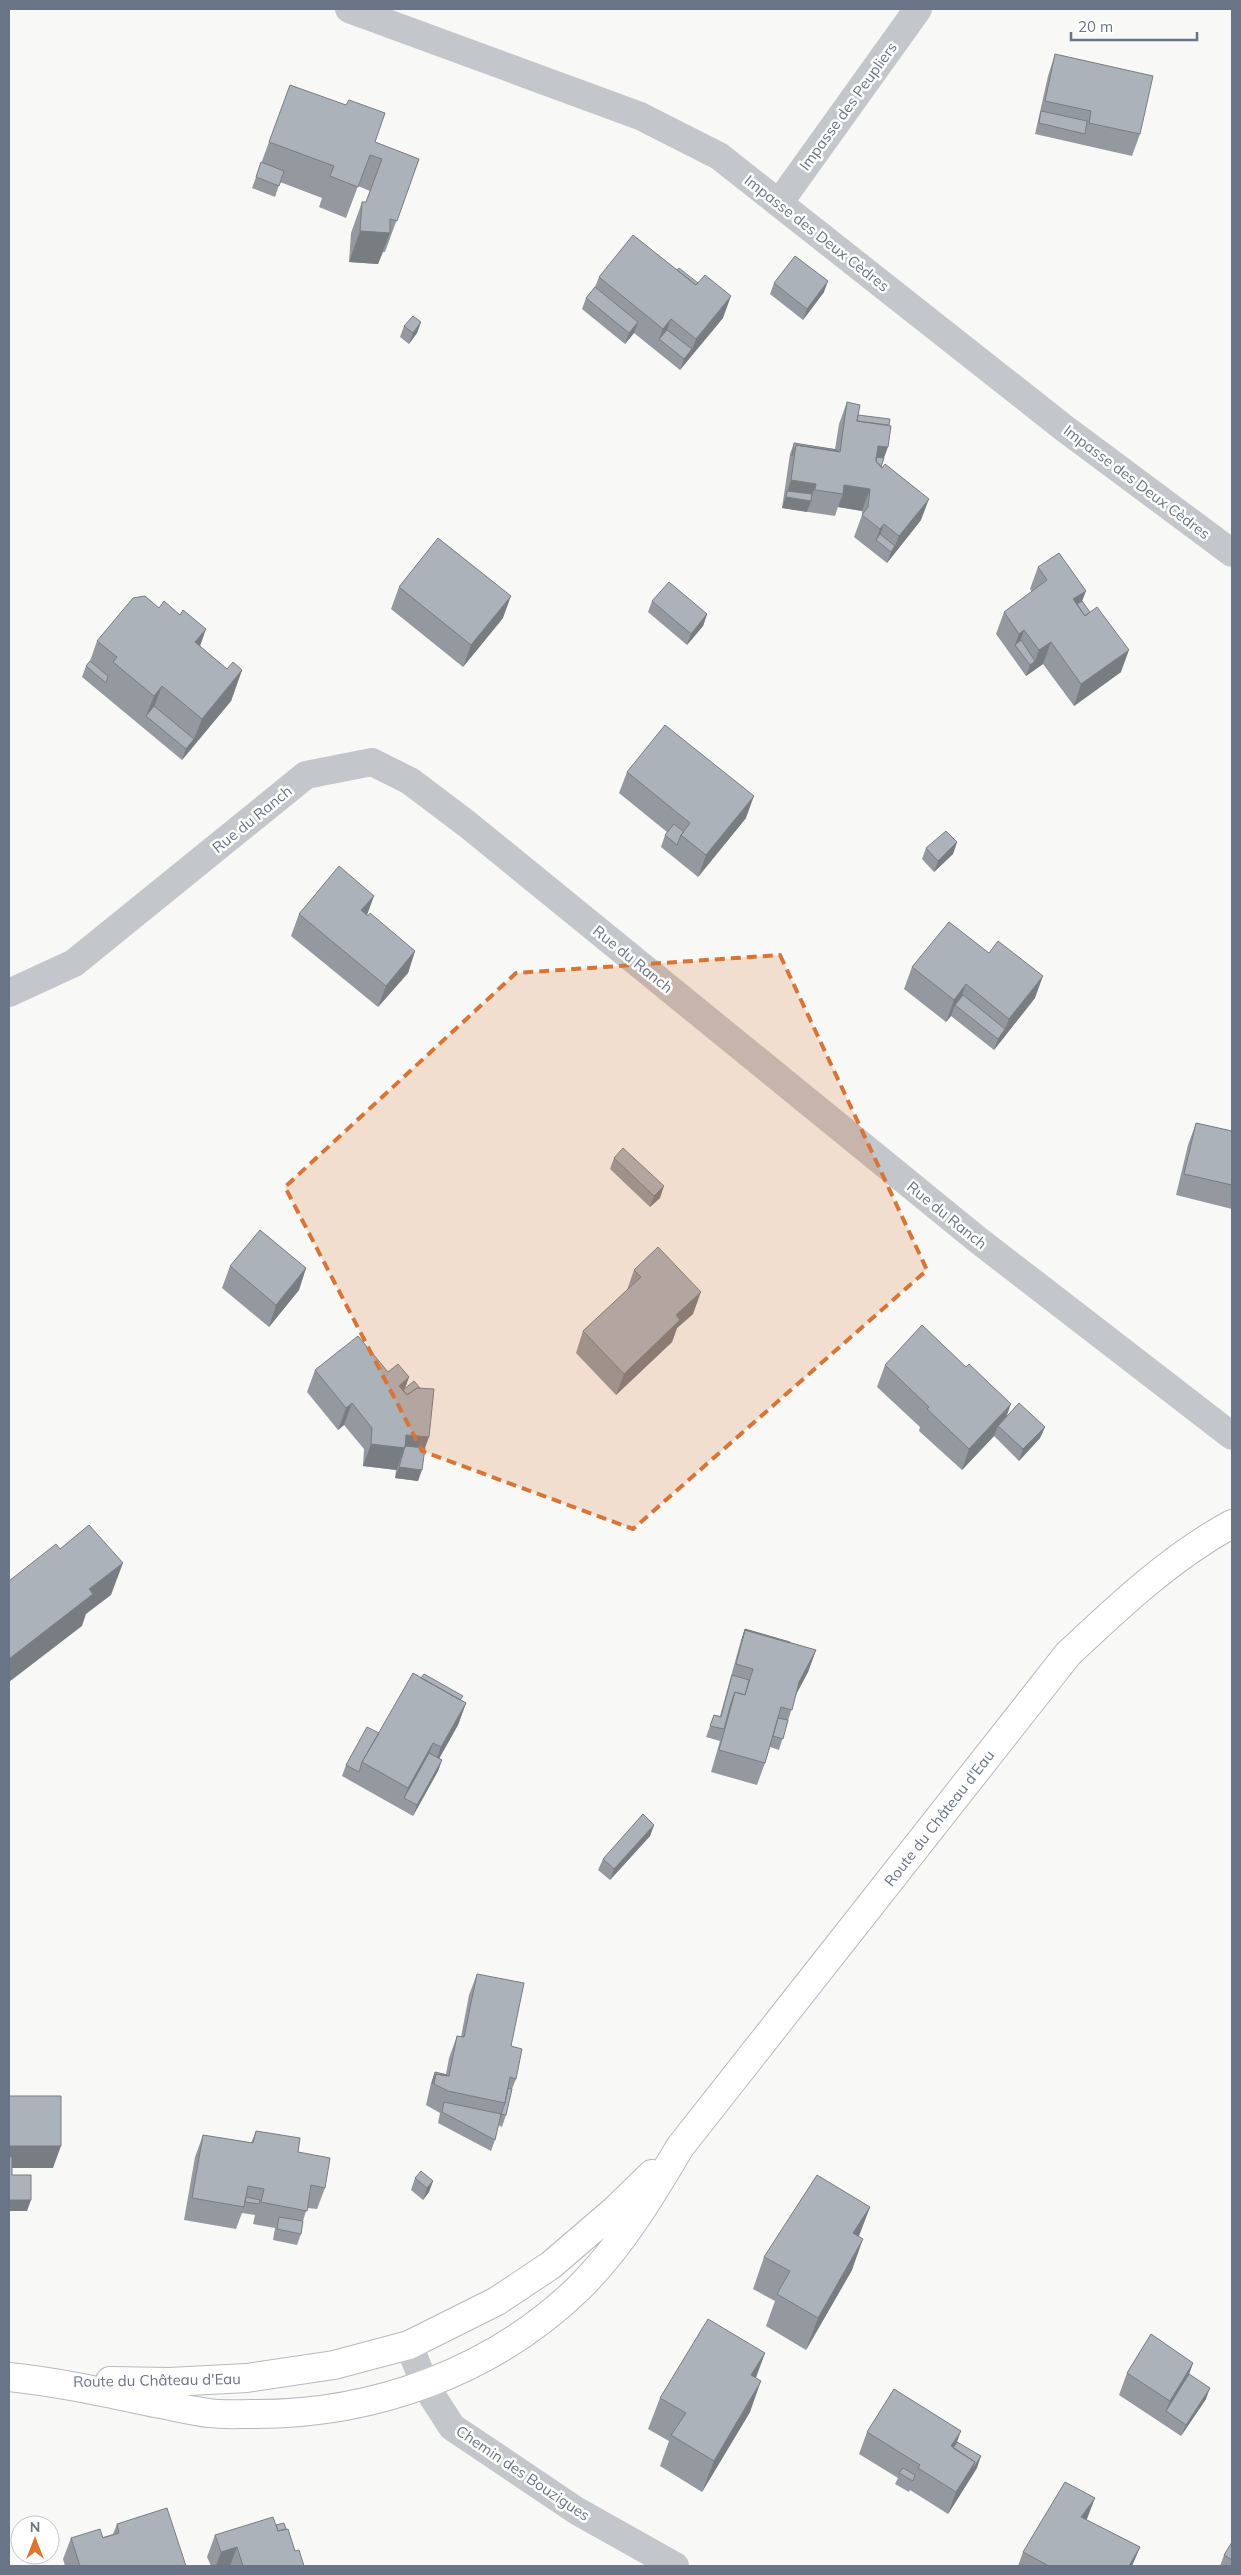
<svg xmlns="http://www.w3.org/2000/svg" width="1241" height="2575" font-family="Mulish,sans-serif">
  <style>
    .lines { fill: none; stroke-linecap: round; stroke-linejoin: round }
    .secondary-casing { stroke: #b5b9bf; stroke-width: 30 }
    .street { stroke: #c3c6ca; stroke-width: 28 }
    .secondary { stroke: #fff; stroke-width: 28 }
    .wall { fill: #93999f }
    .shaded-wall { fill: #787d82 }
    .building { fill: #abb2b9; stroke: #787d82 }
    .marked { fill: #d87536; fill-opacity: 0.2; stroke: #d87536; stroke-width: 4; stroke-dasharray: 10 6; stroke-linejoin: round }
    .labels { text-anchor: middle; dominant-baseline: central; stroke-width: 5; stroke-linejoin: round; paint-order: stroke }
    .street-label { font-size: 15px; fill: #697586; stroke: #fff }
  </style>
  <rect width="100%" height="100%" fill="#f8f9f6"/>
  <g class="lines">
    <g class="secondary-casing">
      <path id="secondary" d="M 9,2377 C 58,2382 107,2393 155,2403 C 173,2406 191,2411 209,2413 C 223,2415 238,2414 252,2414 C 373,2415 493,2372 580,2287 C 621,2246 651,2196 680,2147 L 1068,1654 C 1119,1606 1171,1557 1232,1524
        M 110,2381 L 169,2382 L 247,2378 L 334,2365 L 409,2345 L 497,2301 L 551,2265 L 615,2210 L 652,2174"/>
    </g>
    <path class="street" d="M 349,9 L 640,116 L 719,156 L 1064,428 L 1232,553
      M 779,203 L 918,9
      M 9,993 L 74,963 L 306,775 L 372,762 L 410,781 L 467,824 L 978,1240 L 1232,1436
      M 409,2345 L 425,2385 L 452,2427 L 577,2511 L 675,2566"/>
    <use href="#secondary" class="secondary"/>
  </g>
  <path class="wall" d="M 1055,54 L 1140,134 L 1132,156 L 1035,134 L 1048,76 Z
    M 269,142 L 375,142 L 419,159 L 385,252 L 383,252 L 378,264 L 349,262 L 351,233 L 362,202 L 366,202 L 370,191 L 358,186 L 346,218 L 319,207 L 322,198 L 280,182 L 275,197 L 252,188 Z
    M 599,277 L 723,318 L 680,370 L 634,333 L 625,344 L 582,309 L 586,298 L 595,287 Z
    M 774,283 L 824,292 L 803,320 L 770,294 Z
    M 421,322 L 417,333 L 409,344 L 400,337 L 404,326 Z
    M 847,402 L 858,415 L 884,458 L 881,467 L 921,520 L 887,563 L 854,537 L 862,515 L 862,511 L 838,507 L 835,516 L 782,508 L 790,454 L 794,443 L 835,449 L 839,424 Z
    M 1038,567 L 1082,601 L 1121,672 L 1074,706 L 1043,664 L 1026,676 L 996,634 L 1004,612 L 1032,592 L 1030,589 Z
    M 399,587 L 503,618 L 463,667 L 391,609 Z
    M 652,601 L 707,614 L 703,626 L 687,645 L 648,612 Z
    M 97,641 L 200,646 L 227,669 L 242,670 L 231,701 L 182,760 L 82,677 L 86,666 L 90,661 Z
    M 627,772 L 746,818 L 698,877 L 661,847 L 665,835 L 667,832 L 619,793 Z
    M 957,842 L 953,854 L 934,872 L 922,859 L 926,848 Z
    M 299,914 L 367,916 L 415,951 L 408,973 L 378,1007 L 291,936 Z
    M 912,967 L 1035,998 L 994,1050 L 951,1016 L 946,1022 L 904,989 Z
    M 1196,1123 L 1232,1131 L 1232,1209 L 1176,1195 L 1188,1145 Z
    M 614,1158 L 660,1198 L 650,1207 L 610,1169 Z
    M 230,1266 L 306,1268 L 299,1290 L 269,1327 L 222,1288 Z
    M 634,1270 L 693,1314 L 677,1328 L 672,1342 L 616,1395 L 576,1353 L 583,1331 L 627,1290 Z
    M 885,1365 L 1007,1415 L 1045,1427 L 1040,1438 L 1019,1461 L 994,1436 L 962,1470 L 919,1431 L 920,1427 L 877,1387 Z
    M 315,1370 L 388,1372 L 409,1377 L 405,1388 L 425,1448 L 418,1481 L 395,1478 L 396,1470 L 363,1466 L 364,1449 L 344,1425 L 338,1430 L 307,1392 Z
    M 745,1629 L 816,1650 L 808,1672 L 796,1695 L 779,1750 L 770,1747 L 765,1763 L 757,1785 L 711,1772 L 720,1741 L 706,1737 L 714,1715 L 720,1716 L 741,1640 Z
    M 461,1701 L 466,1703 L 458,1725 L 439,1759 L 442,1760 L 438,1771 L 413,1816 L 342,1776 L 346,1765 L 379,1733 Z
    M 654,1825 L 650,1836 L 610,1880 L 598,1870 L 603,1859 Z
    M 477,1974 L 511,2046 L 516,2079 L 512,2089 L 506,2115 L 502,2127 L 498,2125 L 495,2140 L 491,2151 L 438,2123 L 440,2113 L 426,2105 L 431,2083 L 435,2072 L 446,2074 L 449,2058 L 457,2036 L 461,2037 L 469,1995 Z
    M 256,2131 L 298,2152 L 325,2188 L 317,2209 L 307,2208 L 303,2221 L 301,2234 L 297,2245 L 273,2240 L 275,2228 L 253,2224 L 255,2215 L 242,2213 L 236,2229 L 184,2220 L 195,2157 L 203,2135 L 251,2143 Z
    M 415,2178 L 433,2181 L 429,2192 L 423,2200 L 411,2190 Z
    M 870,2207 L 859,2236 L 852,2270 L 806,2350 L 766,2326 L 775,2301 L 753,2289 L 764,2257 Z
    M 765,2353 L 756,2378 L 750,2412 L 702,2492 L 660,2466 L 669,2441 L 648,2429 L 660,2398 Z
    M 1193,2363 L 1189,2374 L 1206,2399 L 1181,2436 L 1119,2395 L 1127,2373 Z
    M 867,2432 L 957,2442 L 977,2468 L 948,2514 L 910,2490 L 909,2492 L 895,2484 L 898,2478 L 859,2454 Z
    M 1086,2520 L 1140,2547 L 1132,2566 L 1018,2566 L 1023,2552 Z
    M 117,2524 L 186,2566 L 65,2566 L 63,2559 L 71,2538 L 103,2537 L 113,2534 Z
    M 276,2525 L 286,2529 L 295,2551 L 304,2566 L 211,2566 L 207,2557 L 215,2535 Z
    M 1232,2542 L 1232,2566 L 1220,2566 L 1224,2555 Z"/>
  <path class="shaded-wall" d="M 360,231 L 390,233 L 378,264 L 349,262 Z
    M 828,281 L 824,292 L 803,320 L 807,309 Z
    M 731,296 L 723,318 L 688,360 L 696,339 Z
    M 671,319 L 663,341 L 659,339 L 663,329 Z
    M 421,322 L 417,333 L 409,344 L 413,333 Z
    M 638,322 L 634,333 L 625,344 L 629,333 Z
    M 692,349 L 688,360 L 680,370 L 684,359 Z
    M 850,443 L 888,447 L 880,469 Z
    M 791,480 L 816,484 L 810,501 L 811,501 L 807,512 L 782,508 Z
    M 844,485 L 870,489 L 862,511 L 838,507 L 843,494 Z
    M 929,499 L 921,520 L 887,563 L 891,552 L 895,546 L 899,536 Z
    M 884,524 L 878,541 L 876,540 L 880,529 Z
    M 1086,591 L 1078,612 L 1073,599 Z
    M 511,596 L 503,618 L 463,667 L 471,645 Z
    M 707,614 L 703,626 L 687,645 L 691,634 Z
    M 206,629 L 195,661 L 195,642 Z
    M 1024,630 L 1018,648 L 1015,645 L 1019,634 Z
    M 1051,642 L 1043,664 L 1026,676 L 1030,665 L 1035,661 L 1039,650 Z
    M 1129,650 L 1121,672 L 1074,706 L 1081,684 Z
    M 242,670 L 231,701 L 182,760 L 186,749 L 194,739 L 202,719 Z
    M 162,686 L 150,718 L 146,716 L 154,696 Z
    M 754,796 L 746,818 L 698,877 L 706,855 Z
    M 957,842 L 953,854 L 934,872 L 938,861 Z
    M 374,896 L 366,918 L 361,910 Z
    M 415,951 L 408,973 L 378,1007 L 386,986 Z
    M 1043,976 L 1035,998 L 994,1050 L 998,1039 L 1005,1029 L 1009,1019 Z
    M 966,984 L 958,1006 L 955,1005 L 951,1016 L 946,1022 L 954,1000 Z
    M 664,1186 L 660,1198 L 650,1207 L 654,1196 Z
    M 306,1268 L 299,1290 L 269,1327 L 276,1305 Z
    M 701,1292 L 693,1314 L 677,1328 L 672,1342 L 616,1395 L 624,1374 L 676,1315 Z
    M 409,1377 L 401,1399 L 399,1386 Z
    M 352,1403 L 344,1425 L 338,1430 L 346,1408 Z
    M 1011,1404 L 1003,1426 L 998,1426 L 994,1436 L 962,1470 L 969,1449 Z
    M 1045,1427 L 1040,1438 L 1019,1461 L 1023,1449 Z
    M 406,1435 L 429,1437 L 421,1459 L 401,1457 L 397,1470 L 363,1466 L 371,1444 Z
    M 399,1467 L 422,1470 L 418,1481 L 395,1478 Z
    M 123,1563 L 111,1595 L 86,1614 L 82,1626 L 9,1682 L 9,1659 L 89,1589 Z
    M 816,1650 L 808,1672 L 791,1703 L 799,1682 Z
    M 466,1703 L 458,1725 L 433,1769 L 441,1747 Z
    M 433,1743 L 425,1764 L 404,1798 L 408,1788 Z
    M 442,1760 L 438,1771 L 413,1816 L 417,1805 Z
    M 654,1825 L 650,1836 L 610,1880 L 614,1869 Z
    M 9,2146 L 61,2146 L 53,2168 L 9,2168 Z
    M 433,2181 L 429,2192 L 423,2200 L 427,2188 Z
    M 9,2200 L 31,2200 L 27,2211 L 9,2211 Z
    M 870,2207 L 858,2238 L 853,2233 Z
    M 863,2239 L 852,2270 L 806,2350 L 818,2318 Z
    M 765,2353 L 753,2384 L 751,2375 Z
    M 1193,2363 L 1185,2385 L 1166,2411 L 1170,2401 Z
    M 761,2381 L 750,2412 L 702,2492 L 714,2461 Z
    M 1210,2388 L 1206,2399 L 1181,2436 L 1186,2425 Z
    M 961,2431 L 953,2453 L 951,2446 Z
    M 981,2456 L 977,2468 L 948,2514 L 956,2492 L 975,2462 Z
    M 1095,2498 L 1087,2519 L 1074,2539 L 1081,2517 Z
    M 237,2547 L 230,2566 L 216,2566 L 221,2552 Z
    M 1140,2547 L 1132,2566 L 1129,2566 Z"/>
  <path class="building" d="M 1055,54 L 1153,76 L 1140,134 L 1089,123 L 1091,111 L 1045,101 Z
    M 290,85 L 346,105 L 349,100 L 385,113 L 375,142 L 419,159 L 397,221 L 390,219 L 390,233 L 360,231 L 362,202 L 366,202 L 382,159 L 370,155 L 358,187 L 330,176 L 334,166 L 269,142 Z
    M 1041,111 L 1087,121 L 1085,134 L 1039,123 Z
    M 261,162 L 284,171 L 279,186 L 256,177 Z
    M 633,235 L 696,285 L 705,275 L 731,296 L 696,339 L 671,319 L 663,329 L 599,277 Z
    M 795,256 L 828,281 L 807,309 L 774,283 Z
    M 679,268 L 698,283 L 696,285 L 677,270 Z
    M 595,287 L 638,322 L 629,333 L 586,298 Z
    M 413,316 L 421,322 L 413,333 L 404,326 Z
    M 667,330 L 692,349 L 684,359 L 659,339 Z
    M 847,402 L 860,405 L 857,421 L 891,426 L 888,447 L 878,446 L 876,461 L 882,468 L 885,464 L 929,499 L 899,536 L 884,524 L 880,529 L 862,515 L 868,507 L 870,489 L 844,485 L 843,494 L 815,490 L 816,484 L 791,480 L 796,445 L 840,452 Z
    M 858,415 L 890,419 L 889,425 L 857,421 Z
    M 794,443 L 837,450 L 837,451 L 796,445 L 792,456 Z
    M 876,457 L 884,458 L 881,467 L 876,461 Z
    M 787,491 L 812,494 L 811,501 L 786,497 Z
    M 880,534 L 895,546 L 891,552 L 876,540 Z
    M 438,538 L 511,596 L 471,645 L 399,587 Z
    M 1059,553 L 1086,591 L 1073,599 L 1085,616 L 1097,607 L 1129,650 L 1081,684 L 1051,642 L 1039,650 L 1024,630 L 1019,634 L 1004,612 L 1047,580 L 1038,567 Z
    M 669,582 L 707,614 L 691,634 L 652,601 Z
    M 145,596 L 159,608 L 164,601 L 180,615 L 183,610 L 206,629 L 195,642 L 227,669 L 233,662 L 242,670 L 202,719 L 162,686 L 154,696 L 113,662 L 117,657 L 97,641 L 133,598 Z
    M 1082,601 L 1090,612 L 1085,616 L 1077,604 Z
    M 1021,640 L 1035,661 L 1030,665 L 1015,645 Z
    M 90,661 L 108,676 L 106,683 L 86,666 Z
    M 154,706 L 194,739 L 186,749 L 146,716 Z
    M 665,725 L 754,796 L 706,855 L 681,835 L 690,823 L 627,772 Z
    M 674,824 L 684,832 L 681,835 L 677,845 L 665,835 Z
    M 946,831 L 957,842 L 938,861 L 926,848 Z
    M 339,866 L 374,896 L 361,910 L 368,916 L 370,913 L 415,951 L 386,986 L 299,914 Z
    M 949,922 L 989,953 L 998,941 L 1043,976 L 1009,1019 L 966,984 L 954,1000 L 912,967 Z
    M 963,995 L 1005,1029 L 998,1039 L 955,1005 Z
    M 1196,1123 L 1232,1131 L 1232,1185 L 1184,1174 Z
    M 623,1148 L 664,1186 L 654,1196 L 614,1158 Z
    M 260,1230 L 306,1268 L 276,1305 L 230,1266 Z
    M 658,1247 L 701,1292 L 676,1315 L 680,1320 L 624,1374 L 583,1331 L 641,1277 L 634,1270 Z
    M 922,1325 L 966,1367 L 969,1364 L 1011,1404 L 969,1449 L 927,1409 L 929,1407 L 885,1365 Z
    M 358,1336 L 388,1372 L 398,1364 L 409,1377 L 399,1386 L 407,1395 L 417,1388 L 434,1389 L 429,1437 L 406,1435 L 405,1448 L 371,1444 L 372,1428 L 352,1403 L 346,1408 L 315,1370 Z
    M 414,1381 L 420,1388 L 417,1388 L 407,1395 L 403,1390 Z
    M 1019,1403 L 1045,1427 L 1023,1449 L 998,1426 Z
    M 405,1446 L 425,1448 L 422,1470 L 399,1467 Z
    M 89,1525 L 123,1563 L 89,1589 L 93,1594 L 9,1659 L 9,1581 L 56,1544 L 60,1549 Z
    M 745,1629 L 790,1642 L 790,1643 L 745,1630 L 742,1641 Z
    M 745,1630 L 816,1650 L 799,1682 L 792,1710 L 781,1707 L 765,1763 L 719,1750 L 735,1692 L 745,1695 L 753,1669 L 736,1664 Z
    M 413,1673 L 466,1703 L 441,1747 L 433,1743 L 408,1788 L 362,1762 Z
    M 424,1674 L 463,1696 L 460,1700 L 421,1678 Z
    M 732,1675 L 749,1680 L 745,1695 L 735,1692 L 731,1703 L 724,1729 L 710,1726 L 714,1715 L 721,1717 Z
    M 778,1718 L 788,1720 L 783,1739 L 773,1736 Z
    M 367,1727 L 379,1733 L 362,1762 L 359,1772 L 346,1765 Z
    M 429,1753 L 442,1760 L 417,1805 L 404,1798 Z
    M 643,1814 L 654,1825 L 614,1869 L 603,1859 Z
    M 477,1974 L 524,1983 L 511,2046 L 522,2049 L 516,2079 L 510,2077 L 505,2103 L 448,2091 L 434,2084 L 436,2074 L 449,2076 L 457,2036 L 464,2037 Z
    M 435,2072 L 447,2075 L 447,2076 L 436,2074 L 432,2084 Z
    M 508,2088 L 512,2089 L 506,2115 L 501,2114 L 505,2103 Z
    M 9,2096 L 61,2096 L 61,2146 L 9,2146 Z
    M 444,2102 L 501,2114 L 495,2140 L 442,2112 Z
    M 256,2131 L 300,2138 L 298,2152 L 330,2158 L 325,2188 L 311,2185 L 307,2211 L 261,2202 L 264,2189 L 248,2186 L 244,2207 L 192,2198 L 203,2135 L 253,2143 Z
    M 9,2157 L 12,2157 L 12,2175 L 31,2175 L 31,2200 L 9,2200 Z
    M 421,2171 L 433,2181 L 427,2188 L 415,2178 Z
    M 817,2175 L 870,2207 L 853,2233 L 863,2239 L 818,2318 L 777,2294 L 790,2271 L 764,2257 Z
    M 246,2197 L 260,2200 L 259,2204 L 245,2202 Z
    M 279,2217 L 303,2221 L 301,2234 L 277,2229 Z
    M 708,2319 L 765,2353 L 751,2375 L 761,2381 L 714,2461 L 671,2435 L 686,2413 L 660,2398 Z
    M 1151,2334 L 1193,2363 L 1170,2401 L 1127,2373 Z
    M 1189,2374 L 1210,2388 L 1186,2425 L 1166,2411 Z
    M 894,2389 L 961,2431 L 951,2446 L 975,2462 L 956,2492 L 918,2468 L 920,2465 L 867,2432 Z
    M 957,2442 L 981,2456 L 971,2472 L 975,2462 L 953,2448 Z
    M 903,2468 L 915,2475 L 913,2481 L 899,2473 Z
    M 1065,2482 L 1095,2498 L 1081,2517 L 1140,2547 L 1129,2566 L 1049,2566 L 1023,2552 Z
    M 167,2508 L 186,2566 L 80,2566 L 71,2538 L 100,2529 L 103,2538 L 119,2533 L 117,2524 Z
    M 273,2517 L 278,2531 L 288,2529 L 295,2551 L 299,2550 L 304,2566 L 243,2566 L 237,2547 L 221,2552 L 215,2535 Z
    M 284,2523 L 286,2529 L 278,2531 L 276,2525 Z
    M 1232,2542 L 1232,2560 L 1224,2555 Z"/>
  <path class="marked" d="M 780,955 L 927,1270 L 633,1529 L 422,1451 L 285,1187 L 516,973 Z"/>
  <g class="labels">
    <g class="street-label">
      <text transform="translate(848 106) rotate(-54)">Impasse des Peupliers</text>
      <text transform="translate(817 233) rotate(38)">Impasse des Deux Cèdres</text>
      <text transform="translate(1137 482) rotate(37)">Impasse des Deux Cèdres</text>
      <text transform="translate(252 819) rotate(-39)">Rue du Ranch</text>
      <text transform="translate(633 959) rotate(39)">Rue du Ranch</text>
      <text transform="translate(947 1215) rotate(39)">Rue du Ranch</text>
      <text transform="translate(939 1818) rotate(-52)">Route du Château d'Eau</text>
      <text transform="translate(157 2380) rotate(-1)">Route du Château d'Eau</text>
      <text transform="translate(523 2473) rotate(34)">Chemin des Bouzigues</text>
    </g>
  </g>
  <rect width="1241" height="2575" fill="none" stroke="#697586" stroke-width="20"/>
  <g transform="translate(35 2540)"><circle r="24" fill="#ffffff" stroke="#c3c8cf"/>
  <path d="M0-4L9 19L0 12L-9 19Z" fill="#de7532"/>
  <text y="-8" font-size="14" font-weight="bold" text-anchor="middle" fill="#697586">N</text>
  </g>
  <path d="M1071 32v8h126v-8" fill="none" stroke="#697586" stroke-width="2.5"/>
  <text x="1078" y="32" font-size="15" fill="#697586" stroke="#ffffff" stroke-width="4" paint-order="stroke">20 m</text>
</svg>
